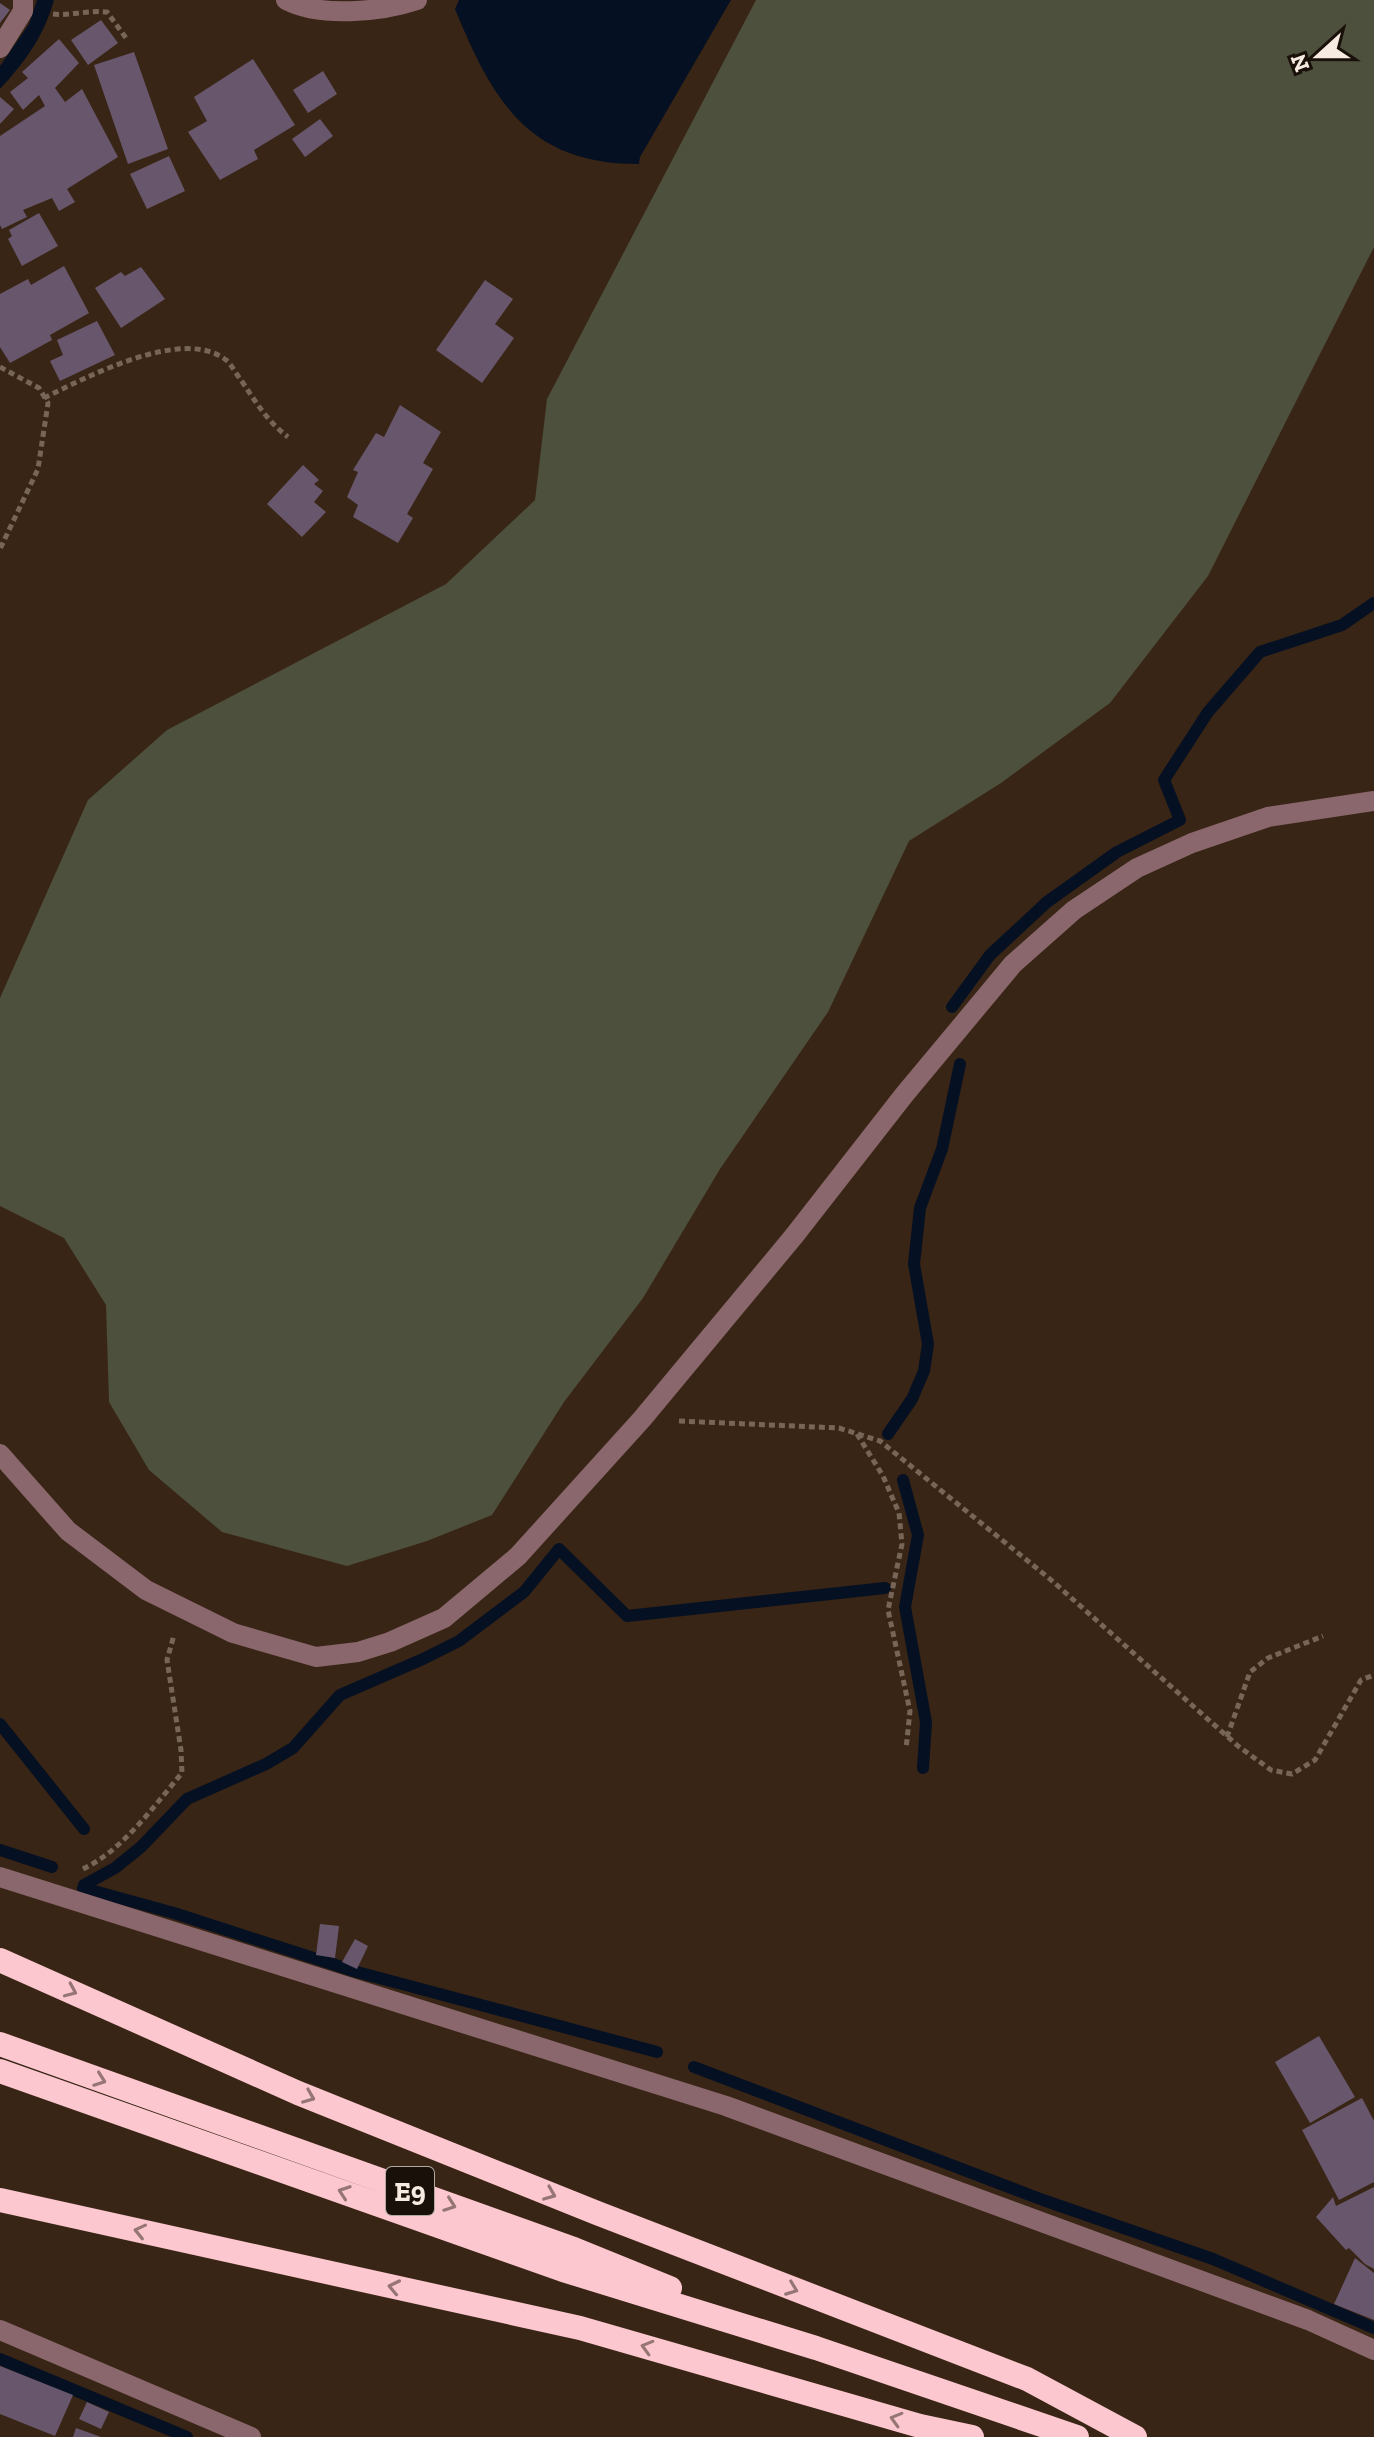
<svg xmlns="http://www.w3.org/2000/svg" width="1374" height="2437" font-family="'Zilla Slab',serif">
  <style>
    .green { fill: #4d503c }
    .water { fill: #061023 }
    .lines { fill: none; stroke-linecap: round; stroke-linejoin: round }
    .stream { stroke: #061023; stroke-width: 12 }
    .building { fill: #68576c }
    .path { stroke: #776658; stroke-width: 5; stroke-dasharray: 6 4; stroke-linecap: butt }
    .minor { stroke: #8a676c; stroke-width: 20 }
    .highway { stroke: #fcc7ce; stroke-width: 24 }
    .oneway { stroke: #967575 }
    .labels { text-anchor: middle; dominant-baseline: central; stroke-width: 6; stroke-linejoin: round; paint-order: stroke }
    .shield { fill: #191009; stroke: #b4a9a0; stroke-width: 2 }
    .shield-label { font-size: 28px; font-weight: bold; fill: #f7eae0 }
  </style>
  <rect width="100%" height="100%" fill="#382515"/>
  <path class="green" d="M 756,0 L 1374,0 L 1374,247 L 1208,576 L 1110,703 L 1001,783 L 909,841 L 828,1012 L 720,1169 L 643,1298 L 564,1402 L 492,1515 L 427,1541 L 347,1566 L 222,1532 L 149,1470 L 109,1402 L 106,1305 L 64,1238 L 0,1206 L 0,998 L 88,800 L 167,730 L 446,584 L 535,500 L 547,399 Z"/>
  <path class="water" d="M 37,0 L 54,0 C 44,36 25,62 0,89 L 0,66 L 29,24 Z
    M 459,0 L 731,0 L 640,157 L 639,164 C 529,164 493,102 455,9 Z"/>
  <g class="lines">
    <path class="stream" d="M 952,1007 L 990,955 L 1047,902 L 1117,852 L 1180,820 L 1164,780 L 1208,712 L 1260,652 L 1342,625 L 1374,603
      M 888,1434 L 912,1399 L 924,1371 L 928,1344 L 914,1264 L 920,1208 L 942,1149 L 960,1064
      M 903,1480 L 918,1535 L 905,1607 L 926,1722 L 923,1768
      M 0,1724 L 84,1829
      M 0,1850 L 52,1867
      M 84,1885 L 115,1868 L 141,1847 L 187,1799 L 266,1764 L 293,1748 L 340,1695 L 423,1659 L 459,1641 L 524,1592 L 559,1549 L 627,1616 L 885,1588
      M 83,1888 L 174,1913 L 357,1972 L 657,2052
      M 694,2067 L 1043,2200 L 1213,2259 L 1374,2328
      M 0,2359 L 187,2437"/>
  </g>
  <path class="building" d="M 0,3 L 10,10 L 0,23 Z
    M 101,20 L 118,43 L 88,65 L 71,40 Z
    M 59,39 L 79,63 L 55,88 L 65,102 L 82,89 L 118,157 L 67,189 L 75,202 L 59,211 L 52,198 L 23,210 L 27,217 L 2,229 L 0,225 L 0,136 L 45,106 L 39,95 L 23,110 L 10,92 L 28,78 L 22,72 Z
    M 134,52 L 168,149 L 128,164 L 94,65 Z
    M 253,59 L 295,125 L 254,150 L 258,159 L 220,180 L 188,132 L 207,121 L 194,97 Z
    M 323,71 L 337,94 L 308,113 L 293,90 Z
    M 0,97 L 14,109 L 0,124 Z
    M 320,119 L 333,136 L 305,157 L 292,139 Z
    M 169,156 L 185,191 L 147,209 L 130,174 Z
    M 39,213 L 58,246 L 22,266 L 8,239 L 12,236 L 9,230 Z
    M 64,266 L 89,313 L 50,335 L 52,340 L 10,363 L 0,347 L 0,294 L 28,279 L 31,285 Z
    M 141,267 L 165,299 L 121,328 L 95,288 L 121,272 L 125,276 Z
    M 485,280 L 513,299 L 495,324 L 514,338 L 482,383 L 436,350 Z
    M 97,321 L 115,355 L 60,381 L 50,361 L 63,355 L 57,340 Z
    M 400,405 L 441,432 L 423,463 L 433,469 L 407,514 L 413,518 L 398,543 L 353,517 L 358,505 L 347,497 L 358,472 L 353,470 L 376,433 L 384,437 Z
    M 303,465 L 319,480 L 314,484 L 323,491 L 314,502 L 326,512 L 302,537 L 267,504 Z
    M 320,1924 L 339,1926 L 335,1958 L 316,1955 Z
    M 355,1939 L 368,1946 L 357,1969 L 342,1962 Z
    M 1319,2036 L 1355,2097 L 1310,2123 L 1275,2062 Z
    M 1362,2098 L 1374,2121 L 1374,2182 L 1339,2200 L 1302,2130 Z
    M 1374,2187 L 1374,2269 L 1365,2264 L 1349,2248 L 1346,2250 L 1316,2217 L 1333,2197 L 1336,2206 Z
    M 1355,2258 L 1374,2273 L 1374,2320 L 1334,2304 Z
    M 0,2366 L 73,2395 L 55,2436 L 0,2414 Z
    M 87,2402 L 109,2412 L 101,2429 L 79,2419 Z
    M 76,2428 L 101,2437 L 73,2437 Z"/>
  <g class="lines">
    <path class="path" d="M 53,14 C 71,16 88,10 107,12 L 126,38
      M 0,367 L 39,388 L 48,403 L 38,469 L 0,549
      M 44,398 C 87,377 183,326 226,360 C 232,365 236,374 241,380 C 255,401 267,421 288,437
      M 679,1421 L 839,1428 L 880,1441 L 1050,1579 L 1238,1746 L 1271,1770 L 1292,1774 L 1315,1760 L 1361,1680 L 1374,1675
      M 857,1434 L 883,1476 L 899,1513 L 902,1544 L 888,1610 L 910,1711 L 906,1749
      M 1227,1737 L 1250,1672 L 1268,1658 L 1323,1636
      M 83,1869 C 123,1850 154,1806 182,1773 L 181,1750 L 167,1660 L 174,1635"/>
    <path class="minor" d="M 286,0 C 320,18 381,12 417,0
      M 0,48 L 23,11 L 23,0
      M 0,1454 L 68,1531 L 146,1590 L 233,1633 L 316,1657 L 358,1652 L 390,1642 L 444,1618 L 518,1556 L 642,1419 L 794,1236 L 904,1095 L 1013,964 L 1074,910 L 1137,868 L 1192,843 L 1268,817 L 1374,801
      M 0,1877 L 726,2106 L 1308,2320 L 1374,2350
      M 0,2330 L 251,2437"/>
    <path class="highway" d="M 0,1960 L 298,2093 L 597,2213 L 1027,2379 L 1135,2437
      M 0,2044 L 574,2249 L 670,2288
      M 0,2071 L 563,2270 L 816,2348 L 1077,2437
      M 0,2200 L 580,2328 L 920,2426 L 972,2437"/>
  </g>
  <defs><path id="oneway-chevron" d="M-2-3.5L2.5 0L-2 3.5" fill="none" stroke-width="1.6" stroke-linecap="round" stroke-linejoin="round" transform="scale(2)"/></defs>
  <g class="oneway">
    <use href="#oneway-chevron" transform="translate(71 1991) rotate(24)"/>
    <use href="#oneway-chevron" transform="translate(100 2080) rotate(20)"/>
    <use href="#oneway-chevron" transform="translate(309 2097) rotate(22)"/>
    <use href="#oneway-chevron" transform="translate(344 2192) rotate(-161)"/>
    <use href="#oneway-chevron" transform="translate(550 2194) rotate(22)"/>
    <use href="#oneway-chevron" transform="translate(450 2205) rotate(20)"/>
    <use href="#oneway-chevron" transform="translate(140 2231) rotate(-167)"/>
    <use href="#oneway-chevron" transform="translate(394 2287) rotate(-168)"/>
    <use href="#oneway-chevron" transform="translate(792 2289) rotate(21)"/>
    <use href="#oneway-chevron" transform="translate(647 2347) rotate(-164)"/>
    <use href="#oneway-chevron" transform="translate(896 2419) rotate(-164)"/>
  </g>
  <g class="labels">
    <rect class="shield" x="386" y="2167" width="48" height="48" rx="6"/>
    <g class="shield-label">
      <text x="410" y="2191">E9</text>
    </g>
  </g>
  <g transform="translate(1318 56) rotate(249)" stroke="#191009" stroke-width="6" paint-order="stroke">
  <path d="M0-6L14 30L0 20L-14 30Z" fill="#f7eae0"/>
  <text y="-12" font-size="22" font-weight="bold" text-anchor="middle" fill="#f7eae0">N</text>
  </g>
</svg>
